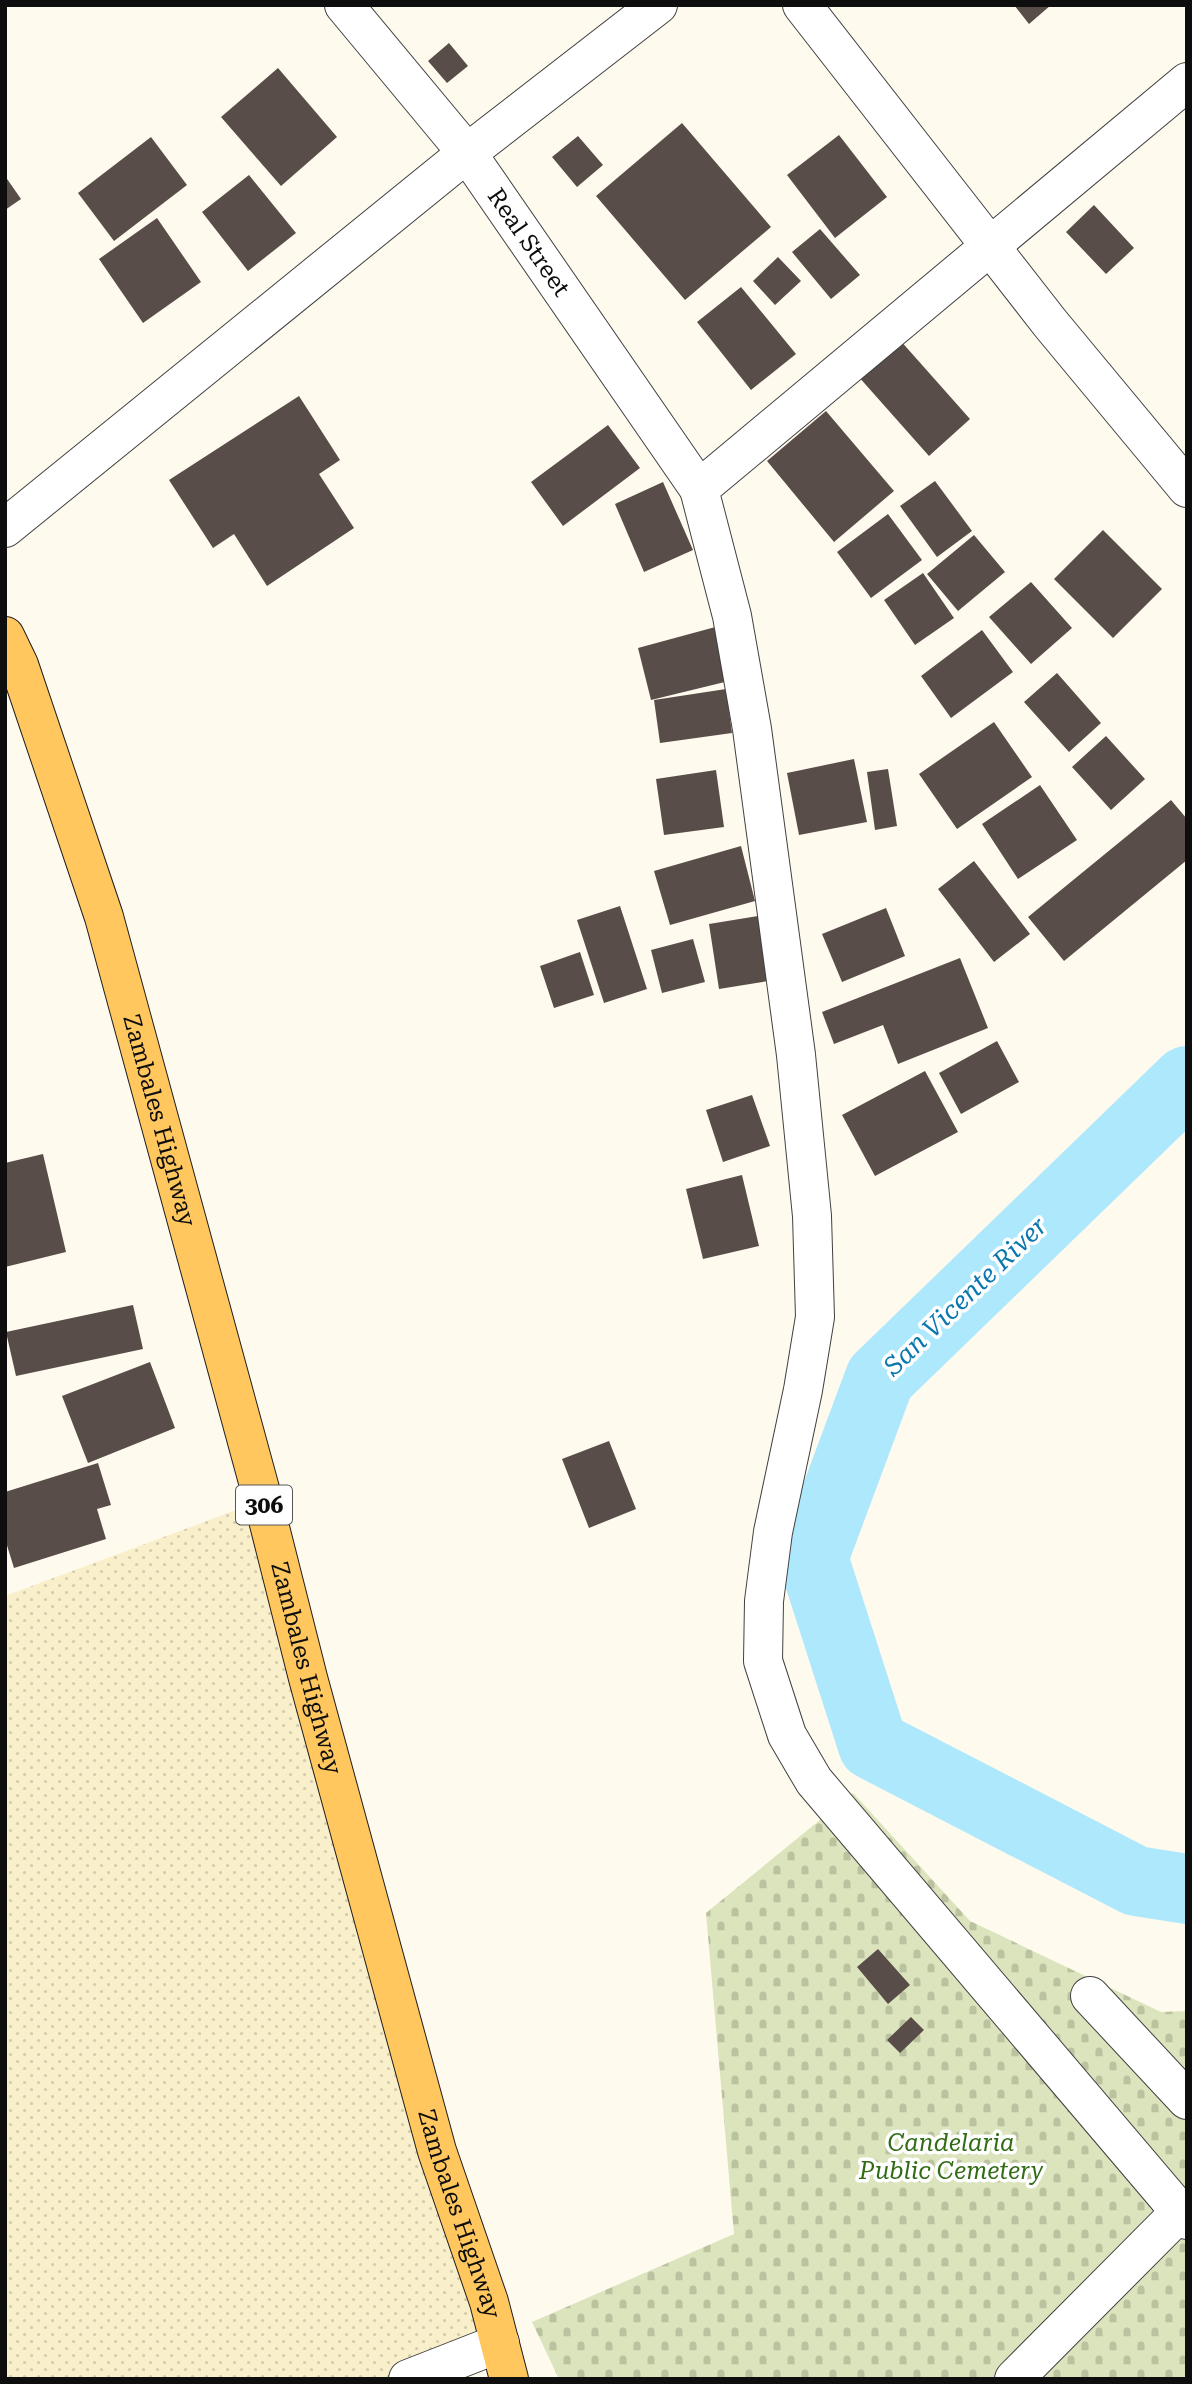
<svg xmlns="http://www.w3.org/2000/svg" width="1192" height="2384" font-family="'Roboto Serif',serif">
  <style>
    .farmland { fill: url(#farmland-dots) }
    .cemetery { fill: url(#cemetery-stones) }
    .lines { fill: none; stroke-linecap: round; stroke-linejoin: round }
    .river { stroke: #ade8fd; stroke-width: 70 }
    .building { fill: #584d49 }
    .minor-casing { stroke: #414141; stroke-width: 40 }
    .major-casing { stroke: #1f1f1f; stroke-width: 40 }
    .minor { stroke: #fff; stroke-width: 38 }
    .major { stroke: #ffc75e; stroke-width: 38 }
    .labels { text-anchor: middle; dominant-baseline: central; stroke-width: 7; stroke-linejoin: round; paint-order: stroke }
    .shield { fill: #fff; stroke: #565656; stroke-width: 2 }
    .shield-label { font-size: 23px; font-weight: bold; fill: #0e0e0e }
    .street-label { font-size: 24px; fill: #0e0e0e; stroke: #fff }
    .park-label { font-size: 24px; font-style: italic; fill: #326d16; stroke: #fff }
    .water-label { font-size: 26px; font-style: italic; fill: #0978ae; stroke: #fff }
  </style>
  <defs>
    <pattern id="farmland-dots" width="8" height="8" patternUnits="userSpaceOnUse" patternTransform="scale(1.75)"><rect width="8" height="8" fill="#f9f0cb"/><path d="M2 2h.1M6 6h.1" fill="none" stroke="#d4cdad" stroke-width="1.8" stroke-linecap="round"/></pattern>
    <pattern id="cemetery-stones" width="16" height="16" patternUnits="userSpaceOnUse" patternTransform="scale(1.75)"><rect width="16" height="16" fill="#dbe4bc"/><path d="M2 7V4a2 2 0 0 1 4 0v3zM10 15v-3a2 2 0 0 1 4 0v3z" fill="#bbc2a0"/></pattern>
  </defs>
  <rect width="100%" height="100%" fill="#fffaee"/>
  <path class="farmland" d="M 263,1500 L 500,2343 L 408,2379 L 5,2379 L 5,1596 Z"/>
  <path class="cemetery" d="M 853,1793 L 970,1921 L 1161,2012 L 1187,2011 L 1187,2379 L 559,2379 L 532,2322 L 734,2234 L 706,1913 Z"/>
  <g class="lines">
    <path class="river" d="M 1187,1081 L 880,1378 L 813,1558 L 873,1745 L 1136,1881 L 1187,1889"/>
  </g>
  <path class="building" d="M 1014,5 L 1051,5 L 1029,24 Z
    M 449,43 L 468,66 L 447,83 L 428,61 Z
    M 278,68 L 337,137 L 281,186 L 221,117 Z
    M 682,123 L 771,227 L 685,300 L 596,196 Z
    M 839,135 L 887,197 L 835,238 L 787,175 Z
    M 578,136 L 603,165 L 577,187 L 552,157 Z
    M 151,137 L 187,185 L 114,241 L 78,193 Z
    M 249,175 L 296,233 L 248,271 L 202,212 Z
    M 5,176 L 21,199 L 5,210 Z
    M 1094,205 L 1134,248 L 1106,274 L 1066,232 Z
    M 157,218 L 201,282 L 143,323 L 99,259 Z
    M 820,229 L 860,275 L 831,299 L 792,252 Z
    M 778,257 L 801,281 L 775,305 L 753,281 Z
    M 741,287 L 796,354 L 751,390 L 697,322 Z
    M 899,339 L 970,419 L 929,456 L 858,376 Z
    M 299,396 L 340,460 L 319,474 L 354,528 L 267,586 L 234,534 L 213,548 L 169,480 Z
    M 826,411 L 894,491 L 834,542 L 767,461 Z
    M 608,425 L 640,468 L 563,526 L 531,482 Z
    M 935,481 L 972,531 L 937,557 L 900,506 Z
    M 663,482 L 693,550 L 644,572 L 615,504 Z
    M 888,514 L 922,560 L 871,598 L 837,552 Z
    M 1103,530 L 1162,589 L 1113,638 L 1054,579 Z
    M 974,535 L 1005,572 L 958,611 L 927,574 Z
    M 923,573 L 954,618 L 915,645 L 884,600 Z
    M 1031,582 L 1072,628 L 1031,664 L 989,617 Z
    M 719,626 L 733,680 L 651,700 L 638,648 Z
    M 982,630 L 1013,672 L 951,718 L 921,676 Z
    M 1057,673 L 1101,723 L 1069,752 L 1024,702 Z
    M 726,689 L 732,733 L 660,743 L 654,700 Z
    M 994,722 L 1032,777 L 957,829 L 919,774 Z
    M 1106,736 L 1145,779 L 1111,810 L 1072,767 Z
    M 854,759 L 867,822 L 799,835 L 787,773 Z
    M 888,769 L 897,826 L 875,830 L 867,772 Z
    M 716,770 L 724,827 L 664,835 L 656,779 Z
    M 1040,785 L 1077,840 L 1018,879 L 982,824 Z
    M 1171,800 L 1187,819 L 1187,860 L 1064,961 L 1028,917 Z
    M 741,846 L 755,901 L 670,925 L 654,871 Z
    M 974,861 L 1030,934 L 994,962 L 938,889 Z
    M 620,906 L 647,989 L 604,1003 L 577,920 Z
    M 886,908 L 905,956 L 842,982 L 822,934 Z
    M 758,916 L 768,981 L 719,989 L 709,924 Z
    M 693,939 L 705,982 L 662,993 L 651,950 Z
    M 580,952 L 594,995 L 554,1008 L 540,966 Z
    M 960,958 L 988,1028 L 898,1064 L 883,1025 L 834,1044 L 822,1012 Z
    M 997,1041 L 1019,1082 L 961,1114 L 939,1073 Z
    M 925,1071 L 958,1132 L 875,1176 L 842,1115 Z
    M 752,1095 L 770,1146 L 723,1162 L 706,1110 Z
    M 43,1154 L 66,1252 L 5,1267 L 5,1163 Z
    M 742,1175 L 759,1246 L 703,1259 L 686,1189 Z
    M 133,1305 L 143,1349 L 16,1376 L 6,1332 Z
    M 150,1362 L 175,1428 L 88,1463 L 62,1396 Z
    M 609,1441 L 636,1509 L 589,1528 L 562,1459 Z
    M 98,1463 L 111,1505 L 97,1509 L 106,1539 L 14,1568 L 5,1539 L 5,1492 Z
    M 878,1949 L 910,1985 L 888,2004 L 857,1967 Z
    M 911,2017 L 924,2030 L 900,2053 L 887,2040 Z"/>
  <g class="lines">
    <g class="minor-casing">
      <g id="minor">
        <path id="s1" d="M 344,5 L 467,153 L 699,489"/>
        <path d="M 802,5 L 1050,323 L 1187,488"/>
        <path d="M 1187,82 L 699,489 L 732,616 L 752,729 L 796,1055 L 812,1216 L 815,1317 L 803,1390 L 773,1532 L 764,1601 L 763,1661 L 787,1735 L 814,1781 L 1187,2220"/>
        <path d="M 5,528 L 467,153 L 658,5"/>
        <path d="M 1090,1996 L 1187,2100"/>
        <path d="M 408,2379 L 500,2343"/>
        <path d="M 1014,2379 L 1180,2212"/>
      </g>
    </g>
    <g class="major-casing">
      <g id="major">
        <path id="s2" d="M 5,636 L 19,665 L 104,917 L 263,1500 L 308,1678 L 437,2151 L 489,2302 L 509,2379"/>
      </g>
    </g>
    <use href="#minor" class="minor"/>
    <use href="#major" class="major"/>
  </g>
  <g class="labels">
    <rect class="shield" x="236" y="1485.5" width="56" height="39" rx="5"/>
    <g class="shield-label">
      <text x="264" y="1505">306</text>
    </g>
    <g class="street-label">
      <text stroke="none"><textPath href="#s1" startOffset="301">Real Street</textPath></text>
      <text stroke="none"><textPath href="#s2" startOffset="509">Zambales Highway</textPath></text>
      <text stroke="none"><textPath href="#s2" startOffset="1076">Zambales Highway</textPath></text>
      <text stroke="none"><textPath href="#s2" startOffset="1643">Zambales Highway</textPath></text>
    </g>
    <g class="park-label">
      <text x="951" y="2143">Candelaria<tspan x="951" dy="28">Public Cemetery</tspan></text>
    </g>
    <g class="water-label">
      <text transform="translate(965 1296) rotate(-44)">San Vicente River</text>
    </g>
  </g>
  <rect width="1192" height="2384" fill="none" stroke="#0e0e0e" stroke-width="14"/>
</svg>
